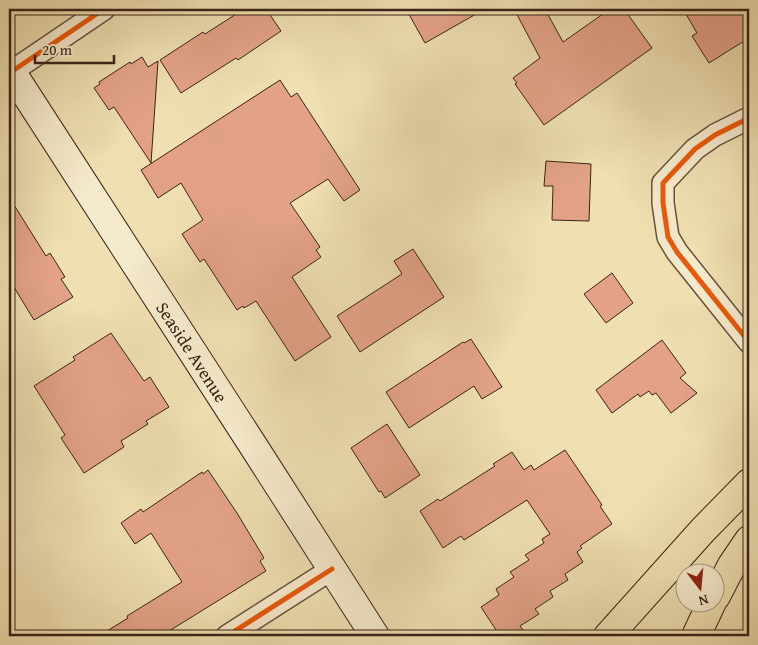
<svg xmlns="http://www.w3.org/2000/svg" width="758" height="645" font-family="'Gentium Book Plus',serif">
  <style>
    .building { fill: #e3a288; stroke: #3a2318 }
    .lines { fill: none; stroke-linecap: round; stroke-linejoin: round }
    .street-casing { stroke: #67523e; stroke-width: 24 }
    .secondary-casing { stroke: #3a2318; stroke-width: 30 }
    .highway-casing { stroke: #3a2318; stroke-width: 30 }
    .street { stroke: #f5eacc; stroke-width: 21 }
    .secondary { stroke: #f5eacc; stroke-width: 28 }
    .highway { stroke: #efdfb1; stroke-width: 28 }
    .cycleway-casing { stroke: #f5eacc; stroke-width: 8 }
    .cycleway { stroke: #e8590c; stroke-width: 5 }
    .labels { text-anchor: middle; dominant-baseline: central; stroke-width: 4; stroke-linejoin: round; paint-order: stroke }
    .street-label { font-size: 18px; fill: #3a2318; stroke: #f5eacc }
  </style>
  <rect width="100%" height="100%" fill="#efdfb1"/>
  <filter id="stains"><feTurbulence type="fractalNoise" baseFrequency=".004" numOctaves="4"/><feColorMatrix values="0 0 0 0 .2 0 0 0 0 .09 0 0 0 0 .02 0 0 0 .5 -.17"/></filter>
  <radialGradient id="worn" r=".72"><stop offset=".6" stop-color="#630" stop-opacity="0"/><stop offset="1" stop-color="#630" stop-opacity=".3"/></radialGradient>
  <path class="building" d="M 244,9 L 266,9 L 281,31 L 238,60 L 236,58 L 181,93 L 160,60 L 203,32 L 205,34 Z
    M 406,9 L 485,9 L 425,43 Z
    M 514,9 L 545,9 L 563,42 L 610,9 L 624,9 L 652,48 L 544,125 L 515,84 L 517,83 L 513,78 L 540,58 Z
    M 683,9 L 749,9 L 749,38 L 709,63 L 692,36 L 697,33 Z
    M 142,57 L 148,67 L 158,61 L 151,163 L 114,107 L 109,110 L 94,88 L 100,84 L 99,82 L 130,62 L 131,64 Z
    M 280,80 L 291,97 L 297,93 L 360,190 L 344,201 L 328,179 L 290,203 L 320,247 L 316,250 L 321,257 L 292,277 L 331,337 L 295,361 L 256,301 L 244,308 L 243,306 L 237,310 L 204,259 L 200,262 L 182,234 L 203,220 L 181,183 L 158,198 L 141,170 Z
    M 546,161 L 591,164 L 589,221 L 552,220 L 553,186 L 544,186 Z
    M 9,197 L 46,256 L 50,253 L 65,277 L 61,279 L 73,297 L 34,320 L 9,279 Z
    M 413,249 L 444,297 L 360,352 L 337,316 L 402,274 L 394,261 Z
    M 612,273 L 633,303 L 606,323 L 584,294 Z
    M 111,333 L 144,381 L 150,377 L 169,407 L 146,421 L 148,424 L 121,441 L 124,447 L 84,473 L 61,438 L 65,435 L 34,386 L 75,360 L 73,357 Z
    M 471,339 L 502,387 L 482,399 L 474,386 L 409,428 L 386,392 L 463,342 L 464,343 Z
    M 662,340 L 686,373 L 680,378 L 697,393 L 671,413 L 656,393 L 652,395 L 649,391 L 640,397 L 638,394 L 612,413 L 596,390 Z
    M 387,424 L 420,475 L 385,498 L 381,491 L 379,492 L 351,448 Z
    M 565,450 L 602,505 L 600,506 L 612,524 L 580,546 L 582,548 L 577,552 L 583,562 L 565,574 L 568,580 L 550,591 L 553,597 L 535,609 L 539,614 L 520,626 L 527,636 L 500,636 L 481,607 L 499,595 L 496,589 L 514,577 L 510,572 L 529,560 L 525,555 L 544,543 L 542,539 L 550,534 L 527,500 L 464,540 L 461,536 L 443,548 L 420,511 L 438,499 L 440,501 L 495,466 L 493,464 L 512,452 L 524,470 L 531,465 L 534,470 Z
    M 208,470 L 237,513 L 264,558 L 260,561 L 266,571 L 161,636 L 99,636 L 128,618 L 127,616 L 182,582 L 151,533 L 135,544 L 121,523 L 141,509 L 143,512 L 202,472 L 203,474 Z"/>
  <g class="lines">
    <g class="street-casing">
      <path id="street" d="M 11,72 L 104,9
        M 749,118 L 715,135 L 695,149 L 663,183 L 663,203 L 668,237 L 677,252 L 749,342
        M 227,636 L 332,569"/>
    </g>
    <g class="secondary-casing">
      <g id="secondary">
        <path id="s1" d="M 9,68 L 254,447 L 375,636"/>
      </g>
    </g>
    <g class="highway-casing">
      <path id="highway" d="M 716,596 L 732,565 L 749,540
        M 608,636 L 703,530 L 749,483
        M 696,636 L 712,602"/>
    </g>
    <use href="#street" class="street"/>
    <use href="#secondary" class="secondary"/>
    <use href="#highway" class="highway"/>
    <g class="cycleway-casing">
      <path id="cycleway" d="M 11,72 L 104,9
        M 749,118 L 715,135 L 695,149 L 663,183 L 663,203 L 668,237 L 677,252 L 749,342
        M 227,636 L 332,569"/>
    </g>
    <use href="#cycleway" class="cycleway"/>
  </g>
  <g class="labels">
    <g class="street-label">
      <text stroke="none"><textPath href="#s1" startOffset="338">Seaside Avenue</textPath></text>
    </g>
  </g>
  <rect width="758" height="645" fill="none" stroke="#efdfb1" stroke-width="30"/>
  <rect x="10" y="10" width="738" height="625" fill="none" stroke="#3a2318" stroke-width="2.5"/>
  <rect x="15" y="15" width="728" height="615" fill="none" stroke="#3a2318"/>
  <g transform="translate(700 588) rotate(164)"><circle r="24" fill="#f5eacc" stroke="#aa9a84"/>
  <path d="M0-4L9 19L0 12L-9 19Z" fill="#8f2418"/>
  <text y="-8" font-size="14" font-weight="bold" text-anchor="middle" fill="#3a2318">N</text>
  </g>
  <path d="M35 55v8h79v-8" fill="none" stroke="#3a2318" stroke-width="2.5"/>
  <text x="42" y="55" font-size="15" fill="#3a2318" stroke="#f5eacc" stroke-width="4" paint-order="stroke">20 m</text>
  <rect width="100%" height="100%" filter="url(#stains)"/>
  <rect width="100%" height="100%" fill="url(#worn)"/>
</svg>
